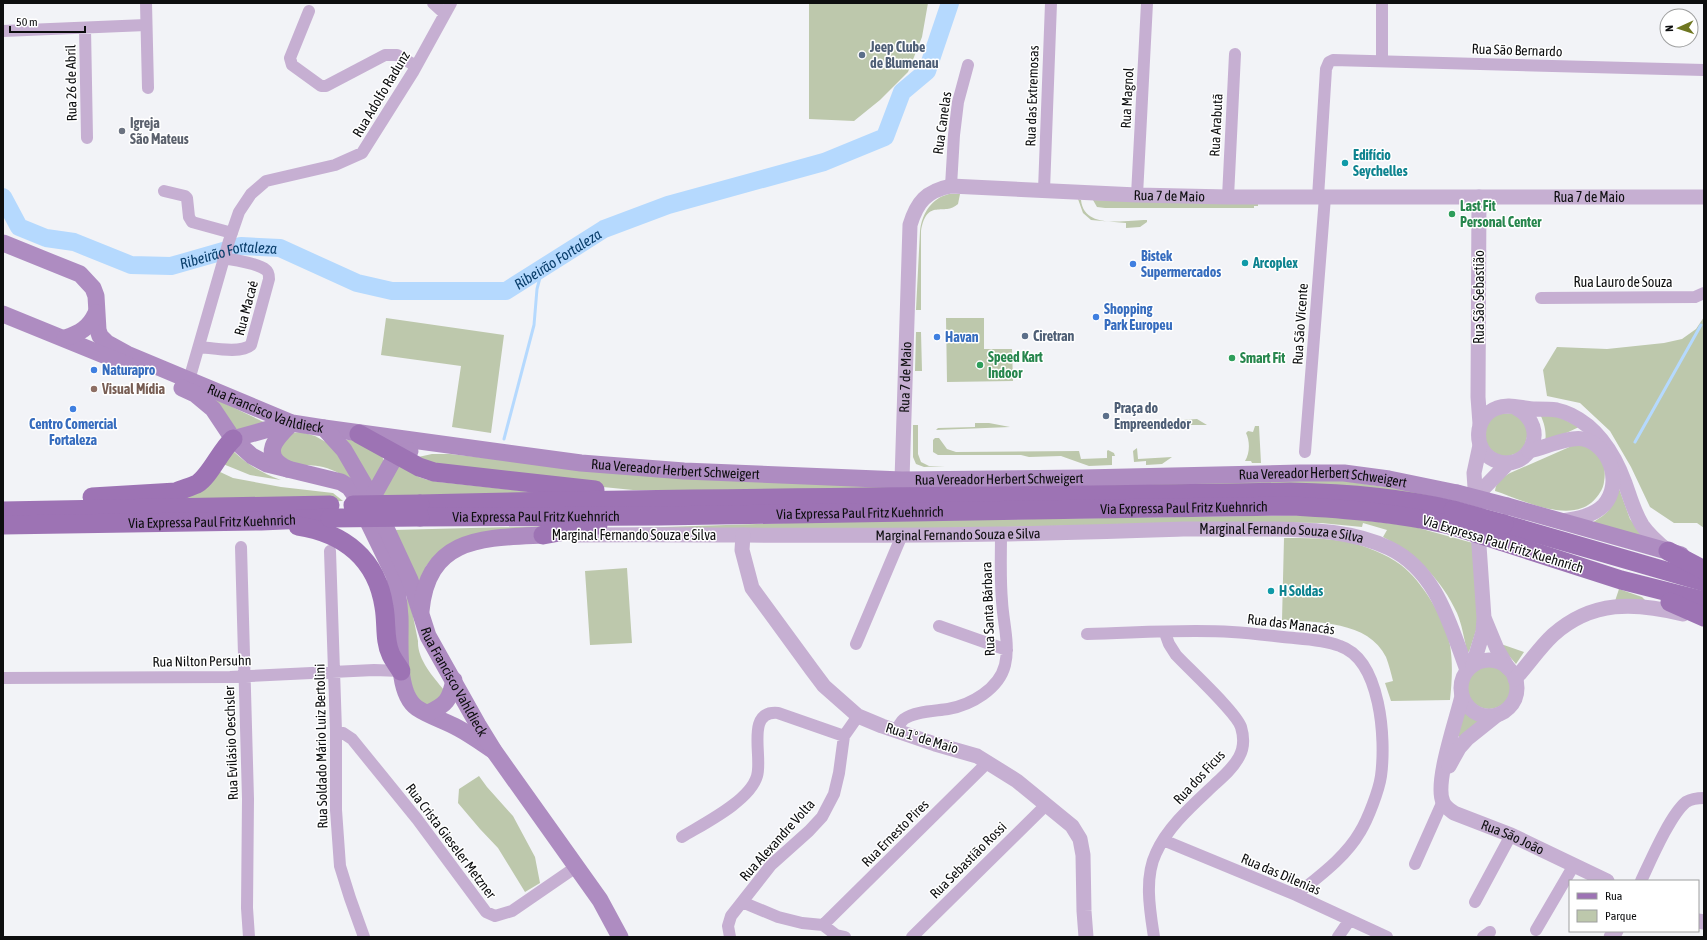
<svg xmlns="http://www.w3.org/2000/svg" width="1707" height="940" font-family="'Asap Condensed',sans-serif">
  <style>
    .green { fill: #bdc8ac }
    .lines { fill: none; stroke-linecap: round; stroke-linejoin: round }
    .stream { stroke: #b5d9fe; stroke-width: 3 }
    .river { stroke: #b5d9fe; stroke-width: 18 }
    .minor { stroke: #c6afd2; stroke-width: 12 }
    .tertiary { stroke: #c6afd2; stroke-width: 15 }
    .secondary { stroke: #ae8cc1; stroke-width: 17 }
    .primary { stroke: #9d73b4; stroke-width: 19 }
    .secondary-bridge { stroke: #ae8cc1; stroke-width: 17 }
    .primary-bridge { stroke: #9d73b4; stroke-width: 19 }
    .service-dot { fill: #5c6f8a; stroke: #fff; stroke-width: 1.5 }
    .worship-dot { fill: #6b7280; stroke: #fff; stroke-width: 1.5 }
    .culture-dot { fill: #0f9aa8; stroke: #fff; stroke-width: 1.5 }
    .leisure-dot { fill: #2e9e5b; stroke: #fff; stroke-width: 1.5 }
    .shop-dot { fill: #3f7fe0; stroke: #fff; stroke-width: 1.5 }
    .education-dot { fill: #8d6e63; stroke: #fff; stroke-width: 1.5 }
    .labels { text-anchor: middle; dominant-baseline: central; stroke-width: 3; stroke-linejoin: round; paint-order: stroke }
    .service-label { font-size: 14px; font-weight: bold; fill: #4e5e75; stroke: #fff; text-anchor: start }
    .street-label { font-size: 14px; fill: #0d0e0f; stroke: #fff }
    .worship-label { font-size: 14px; font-weight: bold; fill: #5b616d; stroke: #fff; text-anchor: start }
    .culture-label { font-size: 14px; font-weight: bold; fill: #0d838f; stroke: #fff; text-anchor: start }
    .leisure-label { font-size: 14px; font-weight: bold; fill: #27864d; stroke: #fff; text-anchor: start }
    .shop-label { font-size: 14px; font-weight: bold; fill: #366cbe; stroke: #fff; text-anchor: start }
    .education-label { font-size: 14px; font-weight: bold; fill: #785e54; stroke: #fff; text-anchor: start }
    .water-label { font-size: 15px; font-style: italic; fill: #093e6b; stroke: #fff }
  </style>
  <rect width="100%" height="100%" fill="#f2f3f7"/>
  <path class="green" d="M 809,3 L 928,3 L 922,37 L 908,72 L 880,100 L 854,121 L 809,119 Z
    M 949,194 L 960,194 L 958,204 C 944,217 927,197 921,231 L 921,310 L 916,310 L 920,231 C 922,213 932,198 949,194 Z
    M 1078,199 L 1081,200 C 1084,230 1126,220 1147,220 L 1147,222 L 1140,227 L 1126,228 L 1126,223 L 1091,220 L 1083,213 Z
    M 1093,200 L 1258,204 L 1258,206 L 1254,206 L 1254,208 L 1105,208 L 1097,207 Z
    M 1704,317 L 1704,528 L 1697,523 L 1674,523 L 1650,507 L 1631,467 L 1610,431 L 1580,403 L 1547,396 L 1543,370 L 1557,347 L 1607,349 L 1664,343 L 1682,339 L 1696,329 Z
    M 386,318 L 504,335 L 491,433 L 452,427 L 461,366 L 381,355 Z
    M 946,318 L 984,318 L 984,349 L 1012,349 L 1013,381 L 947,382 Z
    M 916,332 L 921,332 L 922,371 L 915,371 Z
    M 211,397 L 270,425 L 239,434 Z
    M 1539,412 L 1550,412 L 1579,427 L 1545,443 C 1547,431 1544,422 1539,412 Z
    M 1516,413 L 1529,430 L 1523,451 L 1503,458 L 1485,446 L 1485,424 L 1495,414 Z
    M 1197,419 L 1207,425 L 1173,425 L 1169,421 Z
    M 975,423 L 989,423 L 1010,427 L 936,430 L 938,428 L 975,427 Z
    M 913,425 L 918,425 L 918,454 L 921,462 L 929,466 L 945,466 L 924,467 L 916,464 L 913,457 Z
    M 1255,426 L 1259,426 L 1261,463 L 1252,463 L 1251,461 L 1245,461 C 1250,453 1250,441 1246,433 L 1248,431 L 1253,432 Z
    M 301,432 L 315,436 L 335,447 L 356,484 C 346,477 335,470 323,467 C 302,462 299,471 280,454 L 281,441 L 291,433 Z
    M 935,438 L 939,438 L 947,449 L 956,452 L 1079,451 L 1081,459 L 1107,458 L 1107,451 L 1108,450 L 1114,453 L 1115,456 L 1112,456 L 1112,465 L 1089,466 L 1061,456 L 1029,457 L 1021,455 L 938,455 L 933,452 L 933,440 Z
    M 343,440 L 353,440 L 381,454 L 384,461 L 371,488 Z
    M 1574,445 L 1588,445 C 1601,456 1607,464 1604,482 C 1603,489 1600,493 1596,498 C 1573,526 1523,500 1495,491 C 1496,482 1502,478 1510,473 Z
    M 1137,448 L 1138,459 L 1172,457 L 1162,464 L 1146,465 L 1146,461 L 1134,462 L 1133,451 Z
    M 233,451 C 248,465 262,473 281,480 L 250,475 L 223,464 Z
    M 432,454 L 450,454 L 639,475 L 1345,481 L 1451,497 L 633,490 L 533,480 L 409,459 Z
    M 398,466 L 404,466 C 416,478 423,479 439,482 L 561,495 L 382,496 Z
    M 218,471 L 233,478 L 281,487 L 333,493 L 343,501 L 67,507 L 162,498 Z
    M 1617,483 L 1630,519 L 1647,541 L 1590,524 C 1612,511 1613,508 1617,483 Z
    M 1321,515 L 1411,526 L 1473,543 L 1481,615 L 1469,652 L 1467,651 C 1464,638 1462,625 1457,613 C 1442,580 1415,553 1383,537 L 1387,530 L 1363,523 L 1362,527 L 1321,523 L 1257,522 L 896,529 L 634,528 L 820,522 Z
    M 553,526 L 434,557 L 426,566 L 419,586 L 393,530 Z
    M 1284,538 C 1305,538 1327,538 1348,542 C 1366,546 1386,554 1401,565 C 1422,581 1445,619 1450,645 C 1453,663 1452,682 1450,700 L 1391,701 L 1385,683 L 1393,681 C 1391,673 1389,665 1386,657 C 1369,621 1316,622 1282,620 Z
    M 627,568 L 632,643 L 590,645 L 585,571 Z
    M 407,586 L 418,641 C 417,659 433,677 444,690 L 432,708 L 418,701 L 407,674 Z
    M 1619,589 L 1642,597 L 1645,600 L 1615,601 Z
    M 1498,643 L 1524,652 L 1516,664 Z
    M1467 687a22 22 0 1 1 44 0a22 22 0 1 1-44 0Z
    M 1463,709 L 1480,720 L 1462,739 L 1457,735 Z
    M 479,776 L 487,787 L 513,816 L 535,857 L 540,883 L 525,892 L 498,848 L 480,829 L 458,803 L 459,789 Z"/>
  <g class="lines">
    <path class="stream" d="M 504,439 L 534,325 L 537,289 L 543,266
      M 1635,442 L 1701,325"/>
    <path class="river" id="s1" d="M 3,197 L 19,227 L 46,238 L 74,242 L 131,265 L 171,266 L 241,246 L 280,248 L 357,283 L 392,291 L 506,291 L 604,229 L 668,205 L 824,162 L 885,137 L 902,92 L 927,71 L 950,3"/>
    <path class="minor" d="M 146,3 L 148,88
      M 433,3 L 445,14
      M 309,11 L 290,58 L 292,65 L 321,86 L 326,86 L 385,55 L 397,55 L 416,66
      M 85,28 L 87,138
      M 3,31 L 146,25
      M 1382,61 L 1382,3
      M 951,186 L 954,135 L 958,102 L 968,65
      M 1044,190 L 1051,3
      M 164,191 L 185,196 L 187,198 L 189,217 L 192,222 L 232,233
      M 1137,195 L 1147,3
      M 1228,197 L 1235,54
      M 1318,197 L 1326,69 L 1329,62 L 1333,60 L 1704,70
      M 1541,298 L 1695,297 L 1704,293
      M 199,347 C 213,348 241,354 251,345 L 269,279 C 269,276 269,272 266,270 C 258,263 234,260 223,258
      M 189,380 L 229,241 L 239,212 L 251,194 L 266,181 L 335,165 L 362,153 L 413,72 L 451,3
      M 1305,452 L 1325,197
      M 241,547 L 248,799 L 247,908 L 249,937
      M 330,551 L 336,731 L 336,810 L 340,866 L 350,898 L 364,937
      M 939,626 L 1007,650
      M 1087,634 C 1135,633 1184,629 1232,632 C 1249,633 1266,635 1283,637 C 1302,639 1322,639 1340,646 C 1381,660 1386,739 1381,776 C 1379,790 1368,819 1360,832 C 1345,858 1318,877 1296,895
      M 856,644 L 902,535
      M 3,678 L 230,677 L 374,670 L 401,671
      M 336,731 L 343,733 L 352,739 L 417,819 L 486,912 L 495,916 L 512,911 L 576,867
      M 897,732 C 898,727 899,723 904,719 C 915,711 935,711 948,709 C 971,705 999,689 1005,665 C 1010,644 1003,622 1002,601 C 1000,579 1001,556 1001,534
      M 682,837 C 703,824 750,801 757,776 C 763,757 745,710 778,713 L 844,736
      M 1163,840 L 1296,895 L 1387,937
      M 1415,864 L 1443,801
      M 1641,881 C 1650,862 1670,815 1686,802 C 1691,799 1698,798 1704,798
      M 742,902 L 778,917 L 802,923 L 823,925 L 836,935 L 845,937
      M 1475,902 L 1511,835
      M 823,925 L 988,762
      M 1536,930 L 1574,865
      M 730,937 L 728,926 L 731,916 L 771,865 L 809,831 L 822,817 L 834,794 L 839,773 L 844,736 L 858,716
      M 912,937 L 1046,805
      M 1154,937 C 1150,911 1144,878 1156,853 C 1168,826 1194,804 1215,784 C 1224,776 1233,768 1239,757 C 1244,748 1244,737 1241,727 C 1236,712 1189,669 1176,655 L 1169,644 L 1165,633
      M 1338,937 L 1349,921
      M 1483,937 L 1490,932"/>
    <g class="tertiary">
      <path d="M 1479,197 L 1478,397 L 1480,424"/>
      <path d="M 1516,408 C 1553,428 1527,475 1494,460 C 1472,450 1474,416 1497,408 C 1509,403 1523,409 1536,409 C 1543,409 1550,409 1557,410 C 1562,411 1567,413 1571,415 C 1598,428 1615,456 1625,483 C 1630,497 1634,512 1642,525 C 1649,535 1658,543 1668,551"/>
      <path d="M 1529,451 C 1544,448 1569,436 1583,439 C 1610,445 1623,483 1604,505 C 1593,516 1577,519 1562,521"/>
      <path id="s2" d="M 902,480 L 910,225 C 917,202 926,191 951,186 L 1137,195 L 1228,197 L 1704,197"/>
      <path d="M 1477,495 L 1508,463"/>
      <path id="s3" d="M 577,535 C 717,534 858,537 998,534 C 1060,533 1121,531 1183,529 C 1213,529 1244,529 1275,529 C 1313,530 1353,531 1389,548 C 1437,571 1450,625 1467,670"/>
      <path d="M 743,535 L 742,550 L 752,588 L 812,670 L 824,686 L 858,716 L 882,726 L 935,744 L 977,756 L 1017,781 L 1072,826 L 1080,839 L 1083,855 L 1084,911 L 1086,937"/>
      <path d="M 1485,620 L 1497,649 L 1508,668"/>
      <circle cx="1489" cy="688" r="28"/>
      <path d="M 1473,665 L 1483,632 L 1484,618 L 1474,473 L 1480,445"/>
      <path d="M 1515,679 C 1528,665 1539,648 1553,635 C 1592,600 1635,602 1683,614"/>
      <path id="s4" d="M 1462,696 C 1457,718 1434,783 1443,802 C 1445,807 1450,810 1454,813 L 1511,835 L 1607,881"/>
      <path d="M 1449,766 L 1459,748 L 1467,739 L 1497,715"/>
      <path d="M 1698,921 L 1704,922"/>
      <path d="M 1611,937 L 1616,931"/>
    </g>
    <g class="secondary">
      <path id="s5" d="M 3,243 L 80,274 L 93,288 L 96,296 L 98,330 L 100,336 L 107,343 L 127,354 L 292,423 L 324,428 L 581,463 L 684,471 L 902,480 L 1083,478 L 1300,473 L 1344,473 L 1389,479 L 1457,493"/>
      <path d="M 3,314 L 128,365"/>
      <path d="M 65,338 C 80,333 89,328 96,313"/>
      <path d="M 182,388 L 195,394 L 213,409 L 233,439 L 252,456 L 267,464 L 341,482 L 349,487 L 356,497 L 394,575 C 398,589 399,603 400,617 C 401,640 395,693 417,708 C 429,716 445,721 458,728 C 471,735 482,743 494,751"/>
      <path id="s6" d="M 324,428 L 344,450 L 372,498 L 410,580 L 428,636 L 478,725 L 494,751 L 600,900 L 620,937"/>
      <path d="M 233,439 L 290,423"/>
      <path d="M 288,469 C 259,455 276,438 292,423"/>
      <path d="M 372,498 L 396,455 L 410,451"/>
      <path d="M 1507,506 L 1681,555"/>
      <path d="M 421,611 C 428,536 484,538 543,535"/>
      <path d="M 428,713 C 446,705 450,700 454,680"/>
    </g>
    <g class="primary">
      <path d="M 359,434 L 419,467 L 434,472 L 595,490"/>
      <path d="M 92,497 L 176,492 C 183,489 190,487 197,484 C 210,476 220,451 233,439"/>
      <path d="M 420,504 C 710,496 1000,498 1290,492 C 1346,493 1398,497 1453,510"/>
      <path d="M 3,511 L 330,505"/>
      <path id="s7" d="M 420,517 L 659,516 L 1293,506 C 1346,509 1398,513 1450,525"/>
      <path d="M 1504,524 L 1704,582"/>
      <path id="s8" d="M 3,525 L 261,521 L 330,518"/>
      <path d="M 298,526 C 344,533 377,559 384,607 C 387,623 384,641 391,655 C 394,661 398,666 401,671"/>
      <path d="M 543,535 L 598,525"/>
      <path d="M 1500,541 L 1621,580 L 1704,601"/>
      <path d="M 1668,551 L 1704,570"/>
      <path d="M 1670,602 L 1704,617"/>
    </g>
    <path class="secondary-bridge" d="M 1457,493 L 1507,506"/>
    <path class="primary-bridge" d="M 353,505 L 420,504
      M 1453,510 L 1504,524
      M 330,518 L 420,517
      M 1450,525 L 1500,541"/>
  </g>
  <g class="service-dot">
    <circle cx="862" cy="55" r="4"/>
    <circle cx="1025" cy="336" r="4"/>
    <circle cx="1106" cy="416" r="4"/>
  </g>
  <circle class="worship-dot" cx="122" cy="131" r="4"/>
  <g class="culture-dot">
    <circle cx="1345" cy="163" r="4"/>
    <circle cx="1245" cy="263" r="4"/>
    <circle cx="1271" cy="591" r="4"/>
  </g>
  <g class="leisure-dot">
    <circle cx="1452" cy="214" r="4"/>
    <circle cx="1232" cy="358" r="4"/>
    <circle cx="980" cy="365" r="4"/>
  </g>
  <g class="shop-dot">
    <circle cx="1133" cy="264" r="4"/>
    <circle cx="1096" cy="317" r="4"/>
    <circle cx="937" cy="337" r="4"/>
    <circle cx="94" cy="370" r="4"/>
    <circle cx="73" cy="409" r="4"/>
  </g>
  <circle class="education-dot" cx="94" cy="389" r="4"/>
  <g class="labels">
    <g class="service-label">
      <text x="870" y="47">Jeep Clube<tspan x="870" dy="16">de Blumenau</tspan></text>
      <text x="1033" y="336">Ciretran</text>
      <text x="1114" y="408">Praça do<tspan x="1114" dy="16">Empreendedor</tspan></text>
    </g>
    <g class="street-label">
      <text transform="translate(1517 50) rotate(2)">Rua São Bernardo</text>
      <text transform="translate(71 83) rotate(-91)">Rua 26 de Abril</text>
      <text transform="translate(381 94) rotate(-59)">Rua Adolfo Radunz</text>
      <text transform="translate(1032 96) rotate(-88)">Rua das Extremosas</text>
      <text transform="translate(1127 98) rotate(-87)">Rua Magnol</text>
      <text transform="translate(942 123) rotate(-82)">Rua Canelas</text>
      <text transform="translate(1216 125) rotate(-87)">Rua Arabutã</text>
      <text stroke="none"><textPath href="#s2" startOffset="534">Rua 7 de Maio</textPath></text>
      <text stroke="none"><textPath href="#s2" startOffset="954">Rua 7 de Maio</textPath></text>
      <text x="1623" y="282">Rua Lauro de Souza</text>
      <text transform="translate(1479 297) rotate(-90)">Rua São Sebastião</text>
      <text transform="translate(246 308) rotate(-75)">Rua Macaé</text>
      <text transform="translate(1300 324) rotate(-86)">Rua São Vicente</text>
      <text stroke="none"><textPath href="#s2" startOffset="103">Rua 7 de Maio</textPath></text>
      <text stroke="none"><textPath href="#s5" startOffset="333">Rua Francisco Vahldieck</textPath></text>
      <text stroke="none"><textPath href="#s5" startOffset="749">Rua Vereador Herbert Schweigert</textPath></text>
      <text stroke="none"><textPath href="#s5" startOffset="1073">Rua Vereador Herbert Schweigert</textPath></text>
      <text stroke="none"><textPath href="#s5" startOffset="1397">Rua Vereador Herbert Schweigert</textPath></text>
      <text stroke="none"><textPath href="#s7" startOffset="764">Via Expressa Paul Fritz Kuehnrich</textPath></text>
      <text stroke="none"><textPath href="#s7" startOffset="440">Via Expressa Paul Fritz Kuehnrich</textPath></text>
      <text stroke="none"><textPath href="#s7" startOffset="116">Via Expressa Paul Fritz Kuehnrich</textPath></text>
      <text stroke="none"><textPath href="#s8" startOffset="209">Via Expressa Paul Fritz Kuehnrich</textPath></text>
      <text stroke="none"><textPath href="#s3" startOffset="381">Marginal Fernando Souza e Silva</textPath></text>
      <text x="634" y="535">Marginal Fernando Souza e Silva</text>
      <text stroke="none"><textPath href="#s3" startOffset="705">Marginal Fernando Souza e Silva</textPath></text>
      <text transform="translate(1503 544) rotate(17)">Via Expressa Paul Fritz Kuehnrich</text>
      <text transform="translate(988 609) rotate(-92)">Rua Santa Bárbara</text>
      <text transform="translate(1291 624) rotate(7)">Rua das Manacás</text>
      <text transform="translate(202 661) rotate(-1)">Rua Nilton Persuhn</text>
      <text stroke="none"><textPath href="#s6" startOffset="287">Rua Francisco Vahldieck</textPath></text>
      <text transform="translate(922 738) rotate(17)">Rua 1º de Maio</text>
      <text transform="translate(231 743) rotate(-92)">Rua Evilásio Oeschsler</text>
      <text transform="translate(321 746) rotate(-91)">Rua Soldado Mário Luiz Bertolini</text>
      <text transform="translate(1199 777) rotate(-47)">Rua dos Ficus</text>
      <text transform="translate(895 833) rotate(-45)">Rua Ernesto Pires</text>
      <text stroke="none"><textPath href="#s4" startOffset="188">Rua São João</textPath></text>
      <text transform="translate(777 840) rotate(-48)">Rua Alexandre Volta</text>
      <text transform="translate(451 841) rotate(53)">Rua Crista Gieseler Metzner</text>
      <text transform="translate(968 860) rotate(-45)">Rua Sebastião Rossi</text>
      <text transform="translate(1281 874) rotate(23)">Rua das Dilenias</text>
    </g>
    <g class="worship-label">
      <text x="130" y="123">Igreja<tspan x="130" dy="16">São Mateus</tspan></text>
    </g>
    <g class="culture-label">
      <text x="1353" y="155">Edifício<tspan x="1353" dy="16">Seychelles</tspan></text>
      <text x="1253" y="263">Arcoplex</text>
      <text x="1279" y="591">H Soldas</text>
    </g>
    <g class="leisure-label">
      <text x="1460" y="206">Last Fit<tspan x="1460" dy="16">Personal Center</tspan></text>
      <text x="988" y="357">Speed Kart<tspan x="988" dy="16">Indoor</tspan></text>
      <text x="1240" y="358">Smart Fit</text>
    </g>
    <g class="shop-label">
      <text x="1141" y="256">Bistek<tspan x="1141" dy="16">Supermercados</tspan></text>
      <text x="1104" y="309">Shopping<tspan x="1104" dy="16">Park Europeu</tspan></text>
      <text x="945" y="337">Havan</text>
      <text x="102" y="370">Naturapro</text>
      <text x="73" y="424" text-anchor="middle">Centro Comercial<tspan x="73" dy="16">Fortaleza</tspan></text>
    </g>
    <g class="education-label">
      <text x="102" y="389">Visual Mídia</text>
    </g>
    <g class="water-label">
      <text stroke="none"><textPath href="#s1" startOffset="252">Ribeirão Fortaleza</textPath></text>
      <text stroke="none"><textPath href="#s1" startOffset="600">Ribeirão Fortaleza</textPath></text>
    </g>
  </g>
  <rect width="1707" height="940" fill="none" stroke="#0d0e0f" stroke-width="8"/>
  <rect x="1569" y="880" width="130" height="52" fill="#ffffff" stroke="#9e9f9f"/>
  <rect x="1577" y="893" width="20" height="6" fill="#9d73b4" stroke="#9e9f9f"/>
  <text x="1605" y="900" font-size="12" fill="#0d0e0f">Rua</text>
  <rect x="1577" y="910" width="20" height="12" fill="#bdc8ac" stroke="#9e9f9f"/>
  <text x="1605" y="920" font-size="12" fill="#0d0e0f">Parque</text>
  <g transform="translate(1679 28) rotate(267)"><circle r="19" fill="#ffffff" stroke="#9e9f9f"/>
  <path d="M0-3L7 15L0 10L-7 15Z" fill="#6e7620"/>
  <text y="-6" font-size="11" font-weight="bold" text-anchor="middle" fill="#0d0e0f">N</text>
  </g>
  <path d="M10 26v6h75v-6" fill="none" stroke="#0d0e0f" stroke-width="2"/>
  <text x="16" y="26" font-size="12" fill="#0d0e0f" stroke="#ffffff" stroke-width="3" paint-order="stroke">50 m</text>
</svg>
